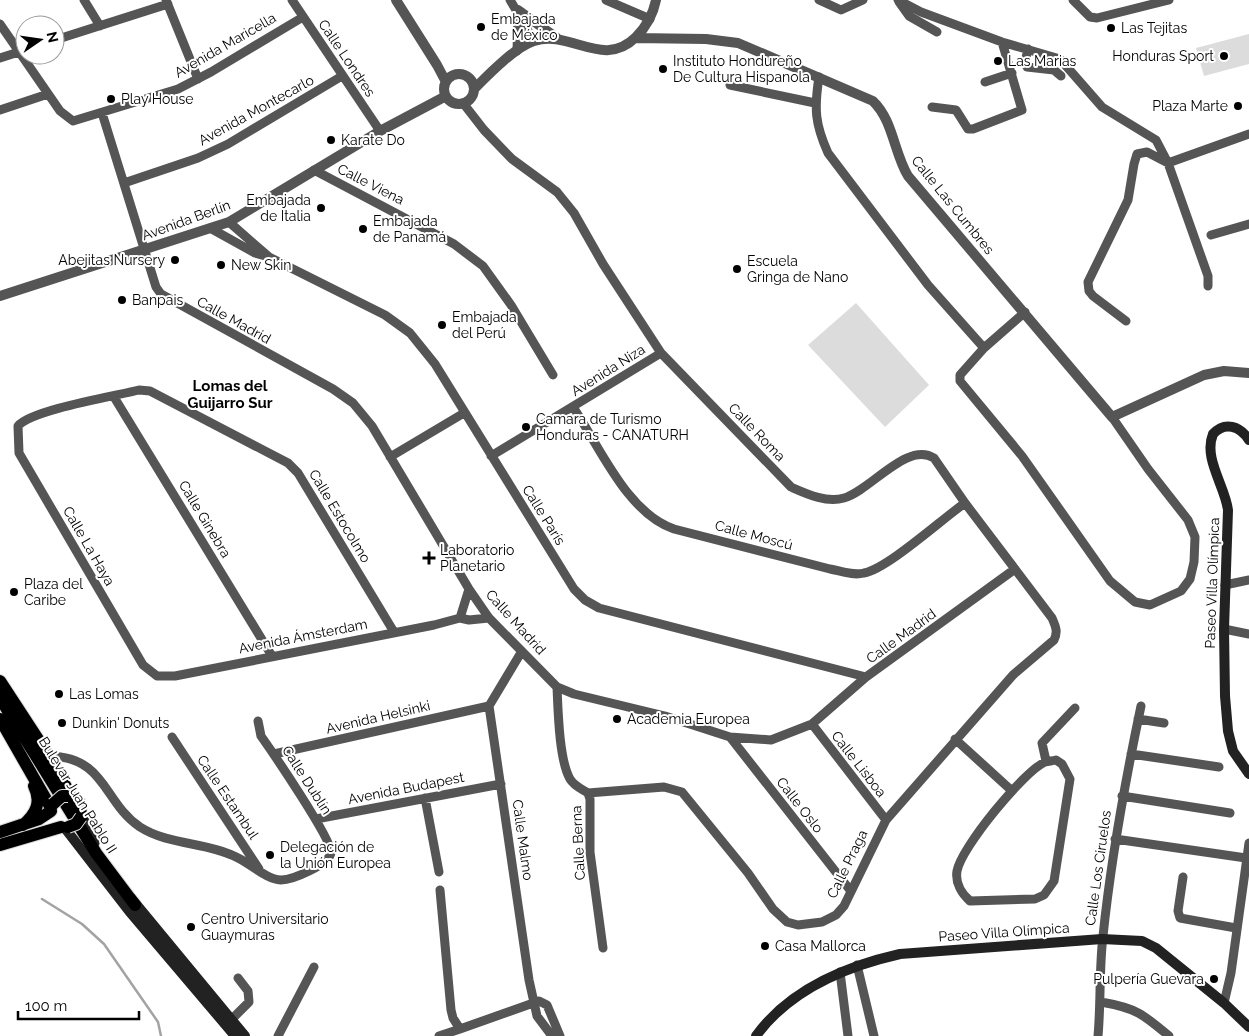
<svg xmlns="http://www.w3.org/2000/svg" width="1249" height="1036" font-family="Raleway,sans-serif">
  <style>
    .pitch { fill: #dcdcdc }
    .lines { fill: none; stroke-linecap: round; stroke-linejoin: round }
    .stream { stroke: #a3a3a3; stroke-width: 2.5 }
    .primary-casing { stroke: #dbdbdb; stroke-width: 14 }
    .minor { stroke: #555; stroke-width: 9 }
    .tertiary { stroke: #555; stroke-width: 10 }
    .secondary { stroke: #222; stroke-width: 10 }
    .primary { stroke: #000; stroke-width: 12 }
    .primary-bridge-casing { stroke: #dbdbdb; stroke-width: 14; stroke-linecap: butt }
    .primary-bridge { stroke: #000; stroke-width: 12 }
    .poi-dot { fill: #000; stroke: #fff; stroke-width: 2 }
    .labels { text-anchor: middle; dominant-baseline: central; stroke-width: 4; stroke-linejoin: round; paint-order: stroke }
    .poi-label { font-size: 14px; fill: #000; stroke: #fff; text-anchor: start }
    .street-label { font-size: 14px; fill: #000; stroke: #fff }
    .neighbourhood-label { font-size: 15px; font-weight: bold; fill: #000; stroke: #fff }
  </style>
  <rect width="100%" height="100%" fill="#fff"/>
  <path class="pitch" d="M 1249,34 L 1249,64 L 1204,76 L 1196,48 Z
    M 856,303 L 929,385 L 885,427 L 808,345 Z"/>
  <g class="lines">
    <path class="stream" d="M 42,899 L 82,924 L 104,944 L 158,1022 L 161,1036"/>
    <g class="primary-casing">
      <path id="primary" d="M 0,681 L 49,756 L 71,796
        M 0,698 L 96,853 L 135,905
        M 0,719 L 51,808
        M 68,796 L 80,803 L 81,817
        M 23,825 C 36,814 42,802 34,786
        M 0,832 L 39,819 L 51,811
        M 0,845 L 61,827"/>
    </g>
    <path class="minor" d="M 84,0 L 100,26
      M 166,0 L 198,79
      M 292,0 L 380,131
      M 510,0 L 527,28 L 532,41
      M 606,0 L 650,19
      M 819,0 L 841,10 L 863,0
      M 898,0 L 921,12 L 1002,42 L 1060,59 L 1102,107 L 1156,140 L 1168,163 L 1208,276 L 1208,286
      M 1073,0 L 1090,17 L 1097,18 L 1169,0
      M 899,2 L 909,16 L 937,32
      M 0,24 L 60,111 L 73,121 L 178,89 L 211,72 L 303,17
      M 55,40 L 168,4
      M 1028,49 L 1025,62 L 1027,67 L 1054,70 L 1061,76
      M 517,51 L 518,15
      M 0,58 L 25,50
      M 819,77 C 814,109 815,124 828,153 L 928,285 L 984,348
      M 985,82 L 1012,73
      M 730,85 L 815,103
      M 463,103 L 484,130 L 512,159 L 557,192 L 574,213 L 603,264 L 661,353 L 791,487 C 807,494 826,503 844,498 C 871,490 907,441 934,458 L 965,503 L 1052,618 C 1056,627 1058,632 1054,640 L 1013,675 L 886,820 L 844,906 L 836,915 L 822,922 L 798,925 L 787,922 L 773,909 L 748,873 L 682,792 L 664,787 L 588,793
      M 932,107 L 956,110 L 968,129 L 973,129 L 1022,110 L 1002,42
      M 0,110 L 48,94
      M 102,113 L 156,287 L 161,294 L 333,389 L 353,403 L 372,426 L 469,589 L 489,618 L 557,687 L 574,694 L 665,716 L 730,737 L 771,740 L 812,724 L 866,677 L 1015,569
      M 314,170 L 454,244 L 483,266 L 511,305 L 553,375
      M 124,183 L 198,158 L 228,144 L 342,76
      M 229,222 L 269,257
      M 210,228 L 255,253 L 269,257 L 385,315 L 410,333 L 435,364 L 574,589 L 585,600 L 599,608 L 866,677
      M 1211,235 L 1249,224
      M 1025,312 L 984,348 L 960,375 L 960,381 L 1022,456 L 1110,581 L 1135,602 L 1150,605 L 1181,591 L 1190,579 L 1194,562 L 1195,537 L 1188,520 L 1148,469 L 1112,417
      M 1126,321 L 1093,296 L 1089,291 L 1088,282 L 1128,200 L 1134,164 L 1137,154 L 1147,152 L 1168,163 L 1249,134
      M 114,397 L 272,656
      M 573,407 C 600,447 627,513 674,529 L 830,569 C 841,571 853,576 864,573 C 887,569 942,519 965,503
      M 491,456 L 661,353
      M 390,457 L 464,413
      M 1225,585 L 1249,580
      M 460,618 L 469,589
      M 1224,629 L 1249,634
      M 394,632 L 298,473 L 288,463 L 150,391 L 139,390 C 115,396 31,410 18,426 L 19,453 L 143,665 L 157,676 L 175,676 L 434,625 L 460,618 L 469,620 L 489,618
      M 522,651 L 489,706 L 529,980 L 537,1016 L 552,1036
      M 557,687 C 558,709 559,760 570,779 C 574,786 582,789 588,793 L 590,799 L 590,852 L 603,948
      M 1138,719 L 1164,723
      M 812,724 L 886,820
      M 172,737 L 259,869
      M 730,737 L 850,890
      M 955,739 L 1011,790
      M 274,754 L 489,706
      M 1131,754 L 1219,767
      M 49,756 C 106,757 103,802 140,827 C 168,845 205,842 234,856 C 249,862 265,879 281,880 C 292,880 331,864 331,852 C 331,838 273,753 261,736 L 258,721
      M 1056,760 L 1062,764 L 1070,779 L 1054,881 L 1044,895 L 1035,899 L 970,901 C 962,894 955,883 957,871 C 961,848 1023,772 1045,762 C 1048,761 1052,761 1056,760 Z
      M 1046,761 L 1042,743 L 1075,708
      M 1122,796 L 1230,813
      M 425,798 L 439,872
      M 316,819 L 501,784
      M 1115,839 L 1246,858
      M 1183,877 L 1178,911 L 1180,918 L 1236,928
      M 440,890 L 451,1010 L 453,1018 L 460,1029 L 539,1001 L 547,1005 L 560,1036
      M 857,965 L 874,1036
      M 840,972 L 848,1036
      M 1101,1002 C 1136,1008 1143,1014 1169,1036
      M 1224,1003 L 1231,973 L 1249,843
      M 231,1020 L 249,1002 L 248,991 L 238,978
      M 278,1036 L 314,967
      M 439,1036 L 460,1029
      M 1098,1036 C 1101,1003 1099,969 1103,936 C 1111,859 1125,782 1141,706"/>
    <path class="tertiary" d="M 396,0 L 437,65 L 446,82
      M 518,10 L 557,38
      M 635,38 L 706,39 L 738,43 L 873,101 C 893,120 894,153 908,176 L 1112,417 L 1204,375 L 1224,371 L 1249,373
      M444 89a15 15 0 1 1 30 0a15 15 0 1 1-30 0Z
      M 474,89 C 488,75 515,47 534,41 C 570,29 603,70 636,37 C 647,26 653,15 656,0
      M 0,296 L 229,222 L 380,131 L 446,96"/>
    <path class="secondary" d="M 1249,440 C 1240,426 1225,421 1213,434 C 1203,458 1225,486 1228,510 L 1224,629 L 1225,696 L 1228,731 L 1233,751 L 1249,774
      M 82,814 L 95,842
      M 64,827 L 129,911 L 235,1036
      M 131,898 L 245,1036
      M 756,1036 C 790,989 847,966 900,954 L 1102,939 L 1142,941 L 1156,948 L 1224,1003 L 1249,1027"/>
    <use href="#primary" class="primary"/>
    <g class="primary-bridge-casing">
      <path id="primary-bridge" d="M 53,804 L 62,796 L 68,796
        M 68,827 L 76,824 L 81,817"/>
    </g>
    <use href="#primary-bridge" class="primary-bridge"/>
  </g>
  <g class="poi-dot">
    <circle cx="481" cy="27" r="5"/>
    <circle cx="1111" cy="28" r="5"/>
    <circle cx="1224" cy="56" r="5"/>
    <circle cx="998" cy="61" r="5"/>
    <circle cx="663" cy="69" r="5"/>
    <circle cx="111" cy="99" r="5"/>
    <circle cx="1238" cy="106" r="5"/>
    <circle cx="331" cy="140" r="5"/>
    <circle cx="321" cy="208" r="5"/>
    <circle cx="363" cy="229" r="5"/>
    <circle cx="175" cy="260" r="5"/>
    <circle cx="221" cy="265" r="5"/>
    <circle cx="737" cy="269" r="5"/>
    <circle cx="122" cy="300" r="5"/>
    <circle cx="442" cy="325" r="5"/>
    <circle cx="526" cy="427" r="5"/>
    <path d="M426.5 550.5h5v5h5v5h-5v5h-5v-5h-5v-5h5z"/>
    <circle cx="14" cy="592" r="5"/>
    <circle cx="59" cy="694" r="5"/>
    <circle cx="617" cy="719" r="5"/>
    <circle cx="62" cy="723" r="5"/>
    <circle cx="270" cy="855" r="5"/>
    <circle cx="191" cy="927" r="5"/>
    <circle cx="765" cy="946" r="5"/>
    <circle cx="1214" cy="979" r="5"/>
  </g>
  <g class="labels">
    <g class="poi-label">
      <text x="491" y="19">Embajada<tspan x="491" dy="16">de México</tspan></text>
      <text x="1121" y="28">Las Tejitas</text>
      <text x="1214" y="56" text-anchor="end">Honduras Sport</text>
      <text x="673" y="61">Instituto Hondureño<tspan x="673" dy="16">De Cultura Hispanola</tspan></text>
      <text x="1008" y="61">Las Marias</text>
      <text x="121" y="99">Play House</text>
      <text x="1228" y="106" text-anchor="end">Plaza Marte</text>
      <text x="341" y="140">Karate Do</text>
      <text x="311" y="200" text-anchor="end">Embajada<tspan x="311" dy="16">de Italia</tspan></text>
      <text x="373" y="221">Embajada<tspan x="373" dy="16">de Panamá</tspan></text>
      <text x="165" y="260" text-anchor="end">Abejitas Nursery</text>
      <text x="747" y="261">Escuela<tspan x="747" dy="16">Gringa de Nano</tspan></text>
      <text x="231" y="265">New Skin</text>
      <text x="132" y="300">Banpais</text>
      <text x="452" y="317">Embajada<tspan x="452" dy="16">del Perú</tspan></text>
      <text x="536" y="419">Camara de Turismo<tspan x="536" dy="16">Honduras - CANATURH</tspan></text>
      <text x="440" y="550">Laboratorio<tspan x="440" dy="16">Planetario</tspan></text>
      <text x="24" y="584">Plaza del<tspan x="24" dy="16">Caribe</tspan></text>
      <text x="69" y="694">Las Lomas</text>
      <text x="627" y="719">Academia Europea</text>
      <text x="72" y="723">Dunkin' Donuts</text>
      <text x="280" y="847">Delegación de<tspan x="280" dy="16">la Unión Europea</tspan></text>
      <text x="201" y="919">Centro Universitario<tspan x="201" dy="16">Guaymuras</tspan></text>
      <text x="775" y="946">Casa Mallorca</text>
      <text x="1204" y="979" text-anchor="end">Pulpería Guevara</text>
    </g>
    <g class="street-label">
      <text transform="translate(225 45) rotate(-30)">Avenida Maricella</text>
      <text transform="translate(347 58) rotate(56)">Calle Londres</text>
      <text transform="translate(256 110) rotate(-29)">Avenida Montecarlo</text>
      <text transform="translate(371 184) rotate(27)">Calle Viena</text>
      <text transform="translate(953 205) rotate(51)">Calle Las Cumbres</text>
      <text transform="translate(186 220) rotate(-20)">Avenida Berlín</text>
      <text transform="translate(234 320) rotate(29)">Calle Madrid</text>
      <text transform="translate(608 370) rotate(-32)">Avenida Niza</text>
      <text transform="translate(757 432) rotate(46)">Calle Roma</text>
      <text transform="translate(544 515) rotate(58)">Calle París</text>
      <text transform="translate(340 516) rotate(59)">Calle Estocolmo</text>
      <text transform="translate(205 519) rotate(59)">Calle Ginebra</text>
      <text transform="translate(754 535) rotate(15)">Calle Moscú</text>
      <text transform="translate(89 546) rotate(60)">Calle La Haya</text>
      <text transform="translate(1212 583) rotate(-88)">Paseo Villa Olímpica</text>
      <text transform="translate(516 622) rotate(48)">Calle Madrid</text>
      <text transform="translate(303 636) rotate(-11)">Avenida Ámsterdam</text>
      <text transform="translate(901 636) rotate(-36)">Calle Madrid</text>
      <text transform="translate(378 717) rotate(-13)">Avenida Helsinki</text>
      <text transform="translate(859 764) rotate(52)">Calle Lisboa</text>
      <text transform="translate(307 780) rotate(57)">Calle Dublín</text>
      <text transform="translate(406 788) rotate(-11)">Avenida Budapest</text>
      <text transform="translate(78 795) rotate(58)">Bulevar Juan Pablo II</text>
      <text transform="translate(228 797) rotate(56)">Calle Estambul</text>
      <text transform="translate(800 805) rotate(52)">Calle Oslo</text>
      <text transform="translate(523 840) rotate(82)">Calle Malmo</text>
      <text transform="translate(578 843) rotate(-93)">Calle Berna</text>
      <text transform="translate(847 864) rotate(-64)">Calle Praga</text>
      <text transform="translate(1098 868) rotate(-82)">Calle Los Ciruelos</text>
      <text transform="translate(1004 932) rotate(-4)">Paseo Villa Olímpica</text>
    </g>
    <g class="neighbourhood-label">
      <text x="230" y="386">Lomas del<tspan x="230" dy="17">Guijarro Sur</tspan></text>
    </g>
  </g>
  <g transform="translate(40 40) rotate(77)"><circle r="24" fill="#ffffff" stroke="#999999"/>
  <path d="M0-4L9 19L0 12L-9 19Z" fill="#000000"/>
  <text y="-8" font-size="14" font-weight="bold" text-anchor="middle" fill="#000000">N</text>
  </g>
  <path d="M18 1011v8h121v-8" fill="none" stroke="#000000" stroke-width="2.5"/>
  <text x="25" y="1011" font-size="15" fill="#000000" stroke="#ffffff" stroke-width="4" paint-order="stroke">100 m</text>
</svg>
